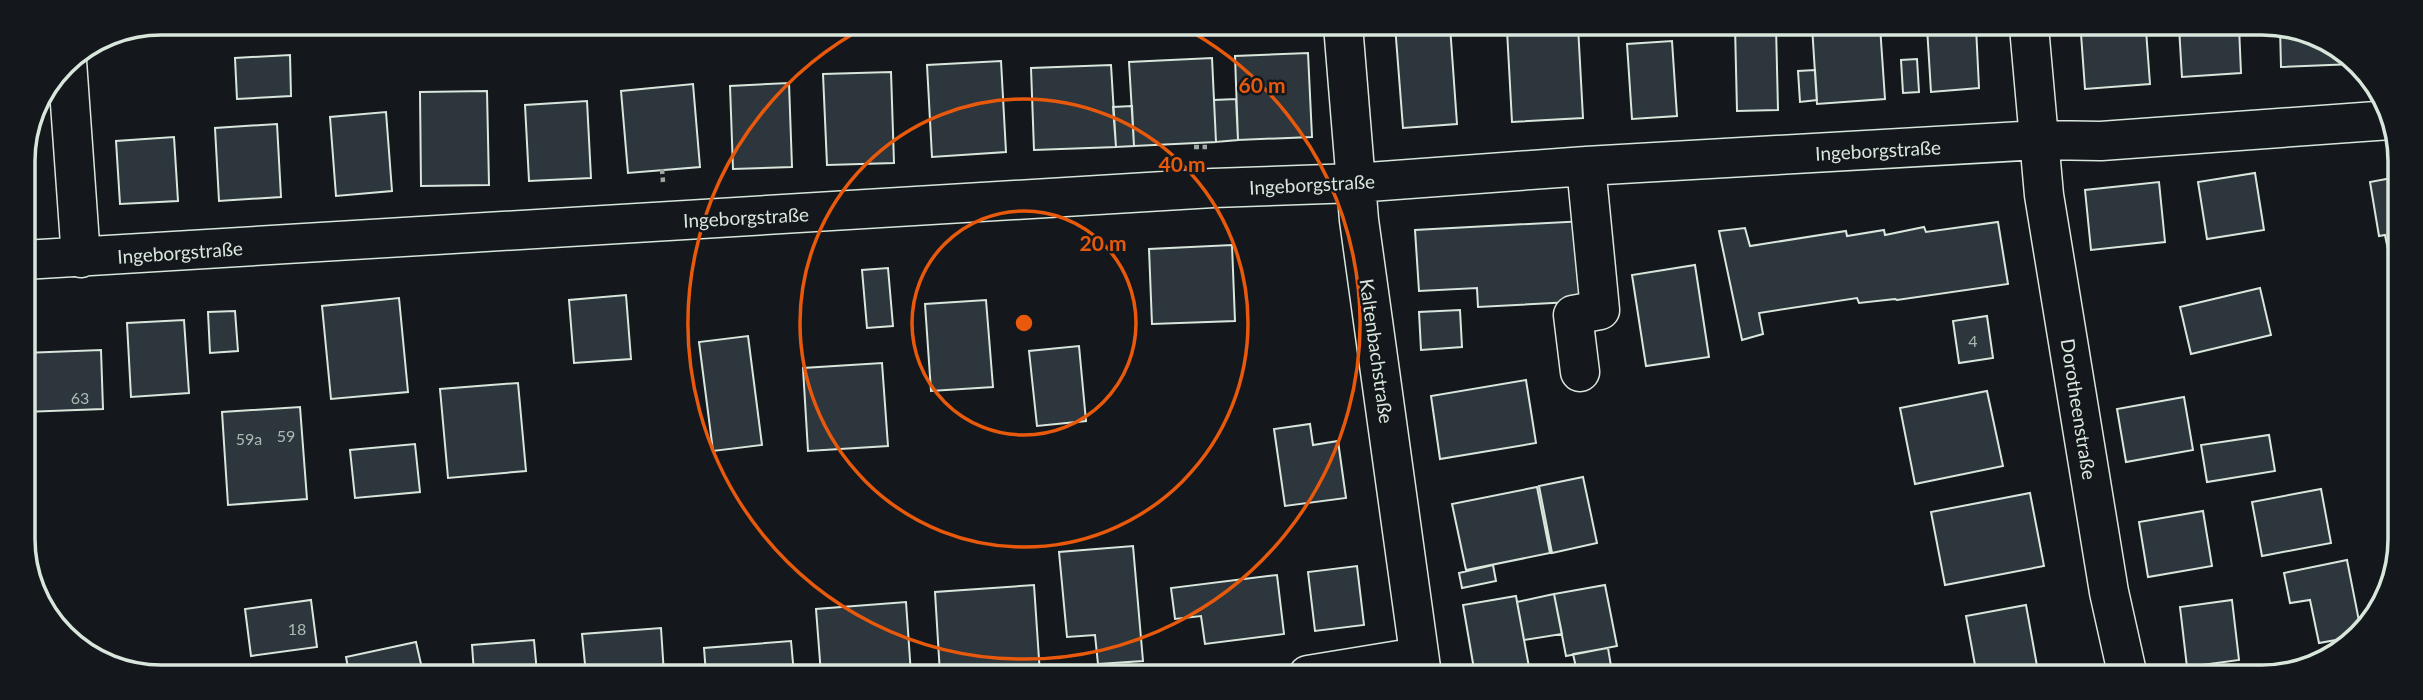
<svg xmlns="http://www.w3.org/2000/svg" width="2423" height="700" font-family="Lato,sans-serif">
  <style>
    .building { fill: #2c363c; stroke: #d8e6dc; stroke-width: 2 }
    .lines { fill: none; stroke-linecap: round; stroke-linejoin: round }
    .minor-casing { stroke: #d8e6dc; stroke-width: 41 }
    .path { stroke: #9da8a2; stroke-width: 4.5; stroke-dasharray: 5 3.5; stroke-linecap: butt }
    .minor { stroke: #14181c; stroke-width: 38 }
    .ring { fill: none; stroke: #e8590c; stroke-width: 3.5 }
    .labels { text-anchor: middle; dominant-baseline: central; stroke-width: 5; stroke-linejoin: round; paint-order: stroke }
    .number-label { font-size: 16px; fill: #adbab4 }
    .street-label { font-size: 19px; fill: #d8e6dc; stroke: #14181c }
    .rim { fill: none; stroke: #d8e6dc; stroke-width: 3.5 }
    .centre { fill: #e8590c; stroke: #14181c; stroke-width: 3.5 }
    .ring-label { font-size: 21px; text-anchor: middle; font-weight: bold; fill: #e8590c; stroke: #14181c; stroke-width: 5; stroke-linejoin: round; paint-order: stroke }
  </style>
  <rect width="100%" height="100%" fill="#14181c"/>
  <path class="building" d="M 157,23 L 157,30 L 130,30 L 130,29 Z
    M 612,24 L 637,24 L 637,30 L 612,31 Z
    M 1395,25 L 1450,26 L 1457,124 L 1403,128 Z
    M 1578,26 L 1583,118 L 1512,122 L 1507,30 Z
    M 1735,26 L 1776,26 L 1778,110 L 1737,111 Z
    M 1812,26 L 1880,26 L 1885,99 L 1817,104 Z
    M 1927,27 L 1976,27 L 1979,88 L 1931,92 Z
    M 2179,27 L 2239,27 L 2241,73 L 2182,77 Z
    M 2280,27 L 2297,27 L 2354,60 L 2354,64 L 2281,67 Z
    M 2146,30 L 2150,84 L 2085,89 L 2081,34 Z
    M 1672,41 L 1677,116 L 1632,119 L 1627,44 Z
    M 1308,53 L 1312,137 L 1238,140 L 1235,56 Z
    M 290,55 L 291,96 L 237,99 L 235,58 Z
    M 1212,58 L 1216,142 L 1134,146 L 1129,62 Z
    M 1917,59 L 1919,92 L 1903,93 L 1901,60 Z
    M 1001,61 L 1006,152 L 932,157 L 927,65 Z
    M 1111,65 L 1116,147 L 1034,150 L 1031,68 Z
    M 1815,70 L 1817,100 L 1800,102 L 1798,71 Z
    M 891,72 L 894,163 L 827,165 L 823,74 Z
    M 789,83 L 792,167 L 733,169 L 730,86 Z
    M 693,84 L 700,167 L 628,173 L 621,91 Z
    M 487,91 L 489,185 L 421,186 L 420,92 Z
    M 1236,99 L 1238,140 L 1216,142 L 1214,100 Z
    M 587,101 L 591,178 L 529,181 L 525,105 Z
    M 1132,106 L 1134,146 L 1116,147 L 1113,107 Z
    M 386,112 L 392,191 L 336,196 L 330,117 Z
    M 277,124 L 281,197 L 219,201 L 215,128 Z
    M 174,137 L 178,201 L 120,204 L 116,141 Z
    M 26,141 L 28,216 L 23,216 L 23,152 Z
    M 2255,173 L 2264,230 L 2207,239 L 2198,182 Z
    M 2397,177 L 2397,294 L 2385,235 L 2379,236 L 2370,182 Z
    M 2159,182 L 2165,242 L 2091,250 L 2085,190 Z
    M 1585,221 L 1590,301 L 1478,307 L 1477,288 L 1419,291 L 1415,230 Z
    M 1998,222 L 2008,284 L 1897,300 L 1895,299 L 1859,303 L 1857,298 L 1759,313 L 1763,334 L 1742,340 L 1719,231 L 1745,228 L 1750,246 L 1846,231 L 1847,236 L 1884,230 L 1885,235 L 1924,227 L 1926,232 Z
    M 1232,245 L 1235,321 L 1152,324 L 1149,249 Z
    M 1695,265 L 1709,357 L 1646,366 L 1632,275 Z
    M 888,268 L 893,326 L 867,328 L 862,270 Z
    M 2260,288 L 2271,335 L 2191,354 L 2180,307 Z
    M 626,295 L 631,359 L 574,363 L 569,300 Z
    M 399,298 L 408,392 L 331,399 L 322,306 Z
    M 986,300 L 993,387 L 931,391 L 925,304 Z
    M 1460,310 L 1462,347 L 1421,350 L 1419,312 Z
    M 235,311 L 238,351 L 210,353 L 208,312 Z
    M 1987,316 L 1993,358 L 1959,363 L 1953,321 Z
    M 184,320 L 189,393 L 131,397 L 127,323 Z
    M 748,336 L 762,445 L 713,451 L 699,342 Z
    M 1079,346 L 1086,421 L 1037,426 L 1029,351 Z
    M 101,350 L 103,409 L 24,412 L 24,353 Z
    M 882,363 L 888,446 L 808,451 L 803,368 Z
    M 1526,380 L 1536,443 L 1440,459 L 1431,396 Z
    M 518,383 L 526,471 L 448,478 L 440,389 Z
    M 1987,391 L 2003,466 L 1915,484 L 1900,408 Z
    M 2184,397 L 2193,450 L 2126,462 L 2117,409 Z
    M 300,407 L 307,499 L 228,505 L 222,412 Z
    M 1310,424 L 1313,445 L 1338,441 L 1346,498 L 1285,506 L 1274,429 Z
    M 2269,435 L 2275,471 L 2207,482 L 2201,445 Z
    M 415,444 L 420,492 L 355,498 L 350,450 Z
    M 1583,477 L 1597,543 L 1552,553 L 1539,486 Z
    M 1537,487 L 1550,553 L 1466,570 L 1452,504 Z
    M 2321,489 L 2331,543 L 2262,556 L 2252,502 Z
    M 2030,493 L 2044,566 L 1945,585 L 1931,512 Z
    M 2203,511 L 2212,566 L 2148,577 L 2139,522 Z
    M 1133,546 L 1143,661 L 1098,664 L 1095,635 L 1067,637 L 1059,552 Z
    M 2347,560 L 2361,631 L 2358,636 L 2319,643 L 2310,600 L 2290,603 L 2284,573 Z
    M 1493,565 L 1496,581 L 1462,588 L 1459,573 Z
    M 1357,566 L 1364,625 L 1315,631 L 1308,572 Z
    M 1277,575 L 1284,634 L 1205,644 L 1201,616 L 1175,619 L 1171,588 Z
    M 1034,585 L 1040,674 L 940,674 L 935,592 Z
    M 1605,585 L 1617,646 L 1566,656 L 1554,594 Z
    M 1554,594 L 1562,634 L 1524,640 L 1517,602 Z
    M 1516,596 L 1529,667 L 1475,675 L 1463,605 Z
    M 311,600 L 317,647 L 251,656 L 245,609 Z
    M 2232,600 L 2239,660 L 2187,667 L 2180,607 Z
    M 906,602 L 911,674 L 821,674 L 816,609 Z
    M 2026,605 L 2039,677 L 1977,676 L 1966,616 Z
    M 661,628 L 664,674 L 586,674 L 582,634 Z
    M 534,640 L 537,673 L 474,673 L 472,645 Z
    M 791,641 L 794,674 L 706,674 L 704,648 Z
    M 416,642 L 423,673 L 349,673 L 346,657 Z
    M 1608,648 L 1612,672 L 1595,676 L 1578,676 L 1573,654 Z"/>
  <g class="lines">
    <g class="minor-casing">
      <path id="minor" d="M 1343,25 L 1359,220 L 1422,675
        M 2029,27 L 2044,195 L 2109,592 L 2128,677
        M 67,61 L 81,258
        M 24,260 L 1213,188 L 1355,183 L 1586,166 L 2040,140 L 2101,141 L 2390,120
        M 1580,372 L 1573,315 L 1600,310 L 1586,166
        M 1308,675 L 1418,657"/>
    </g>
    <path class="path" d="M 1194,147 L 1207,147
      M 662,169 L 663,182"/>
    <use href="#minor" class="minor"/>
  </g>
  <g class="ring">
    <circle cx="1024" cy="323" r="112"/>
    <circle cx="1024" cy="323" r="224"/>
    <path d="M1179 25A336 336 0 1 1 869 25"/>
  </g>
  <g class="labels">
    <g class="number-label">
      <text x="1973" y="340">4</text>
      <text x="80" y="397">63</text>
      <text x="286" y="435">59</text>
      <text x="249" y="438">59a</text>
      <text x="297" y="628">18</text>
    </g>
    <g class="street-label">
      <text transform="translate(1878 150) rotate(-3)">Ingeborgstraße</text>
      <text transform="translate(1312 184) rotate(-3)">Ingeborgstraße</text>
      <text transform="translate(746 217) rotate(-3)">Ingeborgstraße</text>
      <text transform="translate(180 252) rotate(-4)">Ingeborgstraße</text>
      <text transform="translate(1377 351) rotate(82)">Kaltenbachstraße</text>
      <text transform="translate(2079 409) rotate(81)">Dorotheenstraße</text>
    </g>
  </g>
  <path d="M0 0H2423V700H0ZM161 35H2262A126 126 0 0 1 2388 161V539A126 126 0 0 1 2262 665H161A126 126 0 0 1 35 539V161A126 126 0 0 1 161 35Z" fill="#14181c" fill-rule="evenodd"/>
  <path class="rim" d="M161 35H2262A126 126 0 0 1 2388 161V539A126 126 0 0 1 2262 665H161A126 126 0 0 1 35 539V161A126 126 0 0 1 161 35Z"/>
  <circle cx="1024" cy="323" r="10" class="centre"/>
  <g class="ring-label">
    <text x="1262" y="93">60 m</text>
    <text x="1182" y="172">40 m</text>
    <text x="1103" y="251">20 m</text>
  </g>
</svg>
